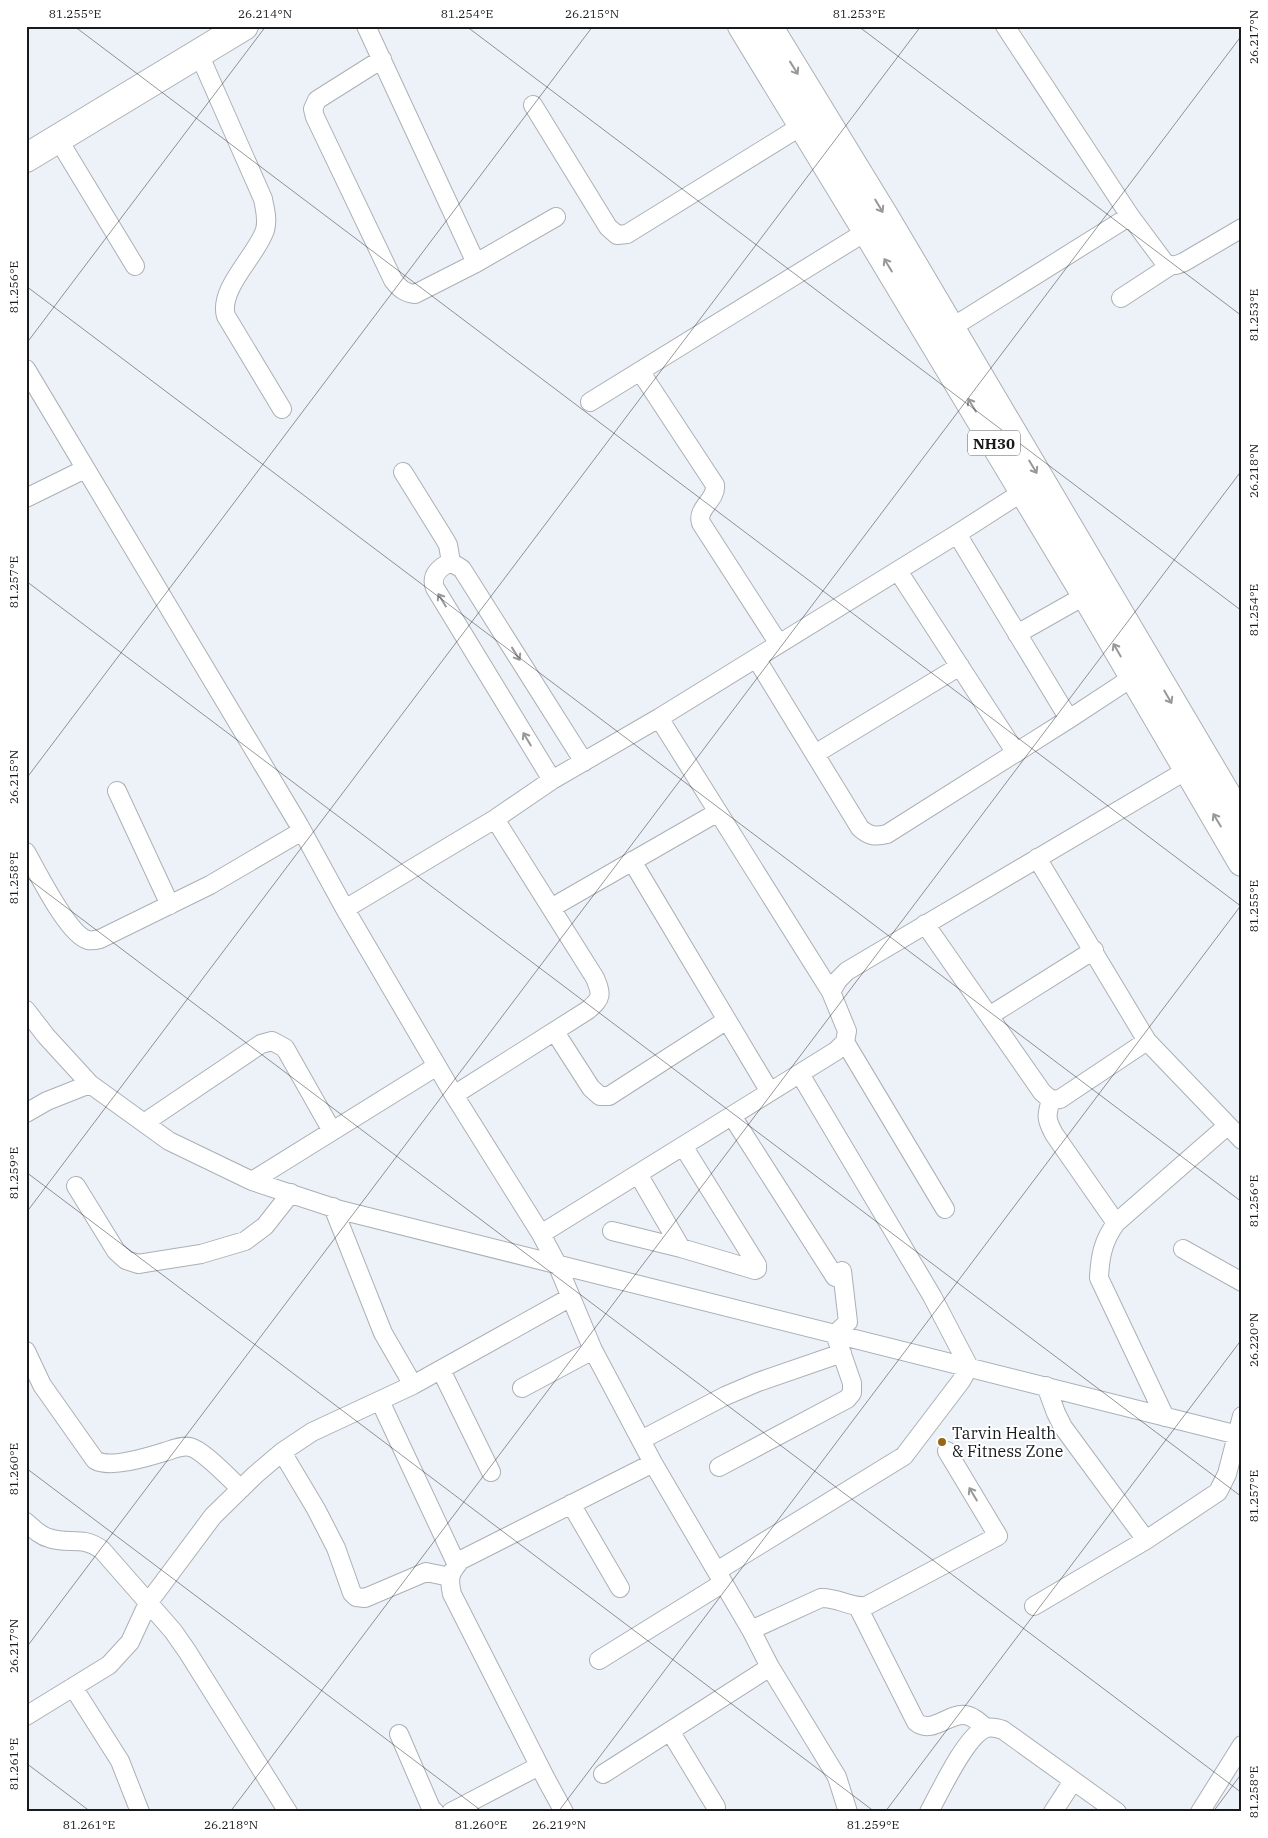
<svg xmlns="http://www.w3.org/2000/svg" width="1268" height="1838" font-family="'IBM Plex Serif',serif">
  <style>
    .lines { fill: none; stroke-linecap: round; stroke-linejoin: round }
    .minor-casing { stroke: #abb0b6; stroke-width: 20 }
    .primary-casing { stroke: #abb0b6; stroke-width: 30 }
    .trunk-casing { stroke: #abb0b6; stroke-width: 30 }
    .minor { stroke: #fff; stroke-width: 18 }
    .primary { stroke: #fff; stroke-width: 28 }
    .trunk { stroke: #fff; stroke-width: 28 }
    .oneway { stroke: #979899 }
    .ticks { fill: none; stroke: #181a1c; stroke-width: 1; stroke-opacity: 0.45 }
    .poi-dot { fill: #986519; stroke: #fff; stroke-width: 2 }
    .labels { text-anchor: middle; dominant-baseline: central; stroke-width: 4; stroke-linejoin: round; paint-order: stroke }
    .shield { fill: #fff; stroke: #5d5f60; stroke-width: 1 }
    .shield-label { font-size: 15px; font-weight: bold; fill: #181a1c }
    .poi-label { font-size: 16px; fill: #181a1c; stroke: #fff; text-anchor: start }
    .neatline { fill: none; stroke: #181a1c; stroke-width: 2 }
    .ticks-label { font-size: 12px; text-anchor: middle; fill: #181a1c }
  </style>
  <rect width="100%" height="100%" fill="#edf2f8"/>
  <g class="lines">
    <g class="minor-casing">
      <path id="minor" d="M 366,26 L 476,263
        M 1005,26 L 1130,216 L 1165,263 C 1173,267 1177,265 1184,262 L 1242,228
        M 199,54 L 263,199 C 265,210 268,219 265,230 C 257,255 218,289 226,316 L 282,409
        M 382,59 L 317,100 L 313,109 L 315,117 L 393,280 C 400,289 405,293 415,294 L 476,263 L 556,217
        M 533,105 L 608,227 L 617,235 L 627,234 L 803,125
        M 58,139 L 135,266
        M 1121,298 L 1170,266
        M 951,328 L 1130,216
        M 26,369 L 299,825 L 345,909 L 454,1095 L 541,1234 L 557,1264 L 593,1350 L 653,1463 L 751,1630 L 770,1667 L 837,1777 L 848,1812
        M 640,371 L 715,485 C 717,500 696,508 701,523 L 779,644
        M 590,402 L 867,231
        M 403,472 L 444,538 L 448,545 L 451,562
        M 26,498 L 85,469
        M 957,534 L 1069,719
        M 898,571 L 1016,753
        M 1017,634 L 1086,595
        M 756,658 L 860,828 C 869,836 875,837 887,834 L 1069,719 L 1133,677
        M 659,718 L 831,992
        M 815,754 L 960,666
        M 552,780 L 435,588 C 430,575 440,567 451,562 L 462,569 L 584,762
        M 117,791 L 170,905
        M 26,852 C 37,871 68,935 88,940 C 92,941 96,940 100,939 L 210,885 L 302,831
        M 1037,858 L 1147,1041 L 1242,1140
        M 632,861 L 770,1092
        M 551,908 L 718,812
        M 345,909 L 495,819 L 552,780 L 659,718 L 957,534 L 1024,491
        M 925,924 L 1042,1092 L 1051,1100 L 1060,1099 L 1147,1041
        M 26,1010 L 46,1036 L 90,1084 L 169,1141 L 252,1181 L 340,1210 L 1242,1436
        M 989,1016 L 1094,950
        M 555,1032 L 591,1088 L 600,1096 L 609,1096 L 727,1020
        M 845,1042 L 945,1209
        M 454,1095 L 588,1010 C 602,998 602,995 595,978 L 495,819
        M 1051,1100 C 1046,1116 1046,1119 1054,1134 L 1116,1223
        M 26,1113 L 47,1101 L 90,1084
        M 732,1116 L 835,1277
        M 144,1123 L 261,1044 L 272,1041 L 285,1048 L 332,1131
        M 638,1174 L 681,1248
        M 252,1181 L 437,1066
        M 76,1186 L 116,1251 L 126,1260 L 138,1264 L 201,1254 L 245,1241 L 265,1226 L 291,1193
        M 333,1207 L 383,1333 L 413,1385
        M 612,1231 L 681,1248 L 755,1270 L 757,1269 L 757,1265 L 683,1146
        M 541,1234 L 836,1051 L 845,1042 L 847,1031 L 831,992 L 838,980 L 847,971 L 1187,770
        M 1183,1249 L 1242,1282
        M 26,1351 L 42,1385 L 95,1460 C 109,1469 148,1457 164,1452 C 172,1450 181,1445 190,1447 C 203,1450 230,1479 241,1489
        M 441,1370 L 491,1472
        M 1046,1386 L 1056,1413 L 1063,1427 L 1146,1540
        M 522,1388 L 593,1350
        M 380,1401 L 457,1565
        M 1165,1417 L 1099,1278 C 1100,1256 1103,1241 1116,1223 L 1227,1126
        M 641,1440 L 725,1396 L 758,1382 L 842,1353
        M 282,1452 L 316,1509 L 336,1548 L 352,1593 L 356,1597 L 365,1598 L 426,1572 L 450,1577
        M 719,1467 L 847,1399 L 852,1393 L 852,1383 L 835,1334 L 848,1322 L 842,1271
        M 571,1504 L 620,1588
        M 26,1522 C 33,1528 40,1536 49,1538 C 68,1545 83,1535 102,1550 L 173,1631 L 187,1651 L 288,1812
        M 717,1571 L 904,1456 L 961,1381 L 969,1367 L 932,1296 L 800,1074
        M 1034,1606 L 1146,1540 L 1218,1492 L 1227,1474 L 1242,1416
        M 858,1607 L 916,1722 C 932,1735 948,1713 965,1715 C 973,1716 980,1723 986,1728
        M 751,1630 L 821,1598 C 837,1597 850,1608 866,1606 L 998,1536 L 947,1451
        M 599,1660 L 723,1583
        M 73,1687 L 120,1761 L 140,1812
        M 26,1716 L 109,1665 L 130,1642 L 148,1603 L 213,1516 L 255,1475 L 282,1452 L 312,1432 L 413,1385 L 571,1297
        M 670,1731 L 716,1807
        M 399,1734 L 431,1808 L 435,1812
        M 603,1774 L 770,1667
        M 451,1812 L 539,1766
        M 564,1812 L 546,1779 L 452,1594 C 448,1576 450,1573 461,1560 L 653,1463
        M 929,1812 C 940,1792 965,1738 984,1729 C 990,1726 997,1728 1003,1730 L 1117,1812
        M 1053,1812 L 1073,1781
        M 1200,1812 L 1242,1745"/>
    </g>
    <g class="primary-casing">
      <path id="primary" d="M 26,158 L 244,26"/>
    </g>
    <g class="trunk-casing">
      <path id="trunk" d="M 742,26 L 867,231 L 1086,595 L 1242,862
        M 768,26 L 886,219 L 1242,821"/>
    </g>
    <use href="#minor" class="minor"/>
    <use href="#primary" class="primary"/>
    <use href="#trunk" class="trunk"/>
  </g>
  <defs><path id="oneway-shaft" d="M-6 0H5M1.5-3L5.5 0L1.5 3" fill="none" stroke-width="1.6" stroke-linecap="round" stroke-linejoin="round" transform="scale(1.25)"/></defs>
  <g class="oneway">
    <use href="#oneway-shaft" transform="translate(794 68) rotate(58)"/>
    <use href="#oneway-shaft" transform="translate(879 206) rotate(59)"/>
    <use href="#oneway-shaft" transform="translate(888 265) rotate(-121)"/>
    <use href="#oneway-shaft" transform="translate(972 405) rotate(-121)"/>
    <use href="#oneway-shaft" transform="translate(1033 467) rotate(59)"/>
    <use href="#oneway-shaft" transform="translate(442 600) rotate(-121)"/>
    <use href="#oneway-shaft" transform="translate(1117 650) rotate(-120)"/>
    <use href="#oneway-shaft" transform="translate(516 654) rotate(58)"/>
    <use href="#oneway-shaft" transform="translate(1168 697) rotate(60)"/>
    <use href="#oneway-shaft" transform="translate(527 739) rotate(-121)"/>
    <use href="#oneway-shaft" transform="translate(1217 820) rotate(-121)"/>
    <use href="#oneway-shaft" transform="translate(973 1494) rotate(-121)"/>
  </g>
  <path class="ticks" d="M 74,26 L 1242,907M 466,26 L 1242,611M 858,26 L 1242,316M 26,286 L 1242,1202M 26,344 L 266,26M 26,581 L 1242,1497M 26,779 L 593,26M 26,877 L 1242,1793M 26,1172 L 875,1812M 26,1213 L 921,26M 26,1468 L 483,1812M 26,1648 L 1242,35M 26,1763 L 91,1812M 230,1812 L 1242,470M 558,1812 L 1242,904M 885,1812 L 1242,1339M 1213,1812 L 1242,1773"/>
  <circle class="poi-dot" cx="942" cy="1442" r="5"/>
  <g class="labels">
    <rect class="shield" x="968" y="430.5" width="52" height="25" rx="4"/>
    <g class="shield-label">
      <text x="994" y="443">NH30</text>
    </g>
    <g class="poi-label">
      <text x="952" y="1433">Tarvin Health<tspan x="952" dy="18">&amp; Fitness Zone</tspan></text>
    </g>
  </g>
  <rect width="1268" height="1838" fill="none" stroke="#ffffff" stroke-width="55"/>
  <rect x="28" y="28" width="1212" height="1782" class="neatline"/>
  <g class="ticks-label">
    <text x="75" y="18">81.255°E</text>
    <text x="265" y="18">26.214°N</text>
    <text x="467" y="18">81.254°E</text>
    <text x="592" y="18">26.215°N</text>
    <text x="859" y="18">81.253°E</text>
    <text transform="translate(1254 37) rotate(-90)" y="4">26.217°N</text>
    <text transform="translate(14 287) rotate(-90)" y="4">81.256°E</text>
    <text transform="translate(1254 315) rotate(-90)" y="4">81.253°E</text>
    <text transform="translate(1254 471) rotate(-90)" y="4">26.218°N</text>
    <text transform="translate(14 582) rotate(-90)" y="4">81.257°E</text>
    <text transform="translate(1254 610) rotate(-90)" y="4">81.254°E</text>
    <text transform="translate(14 777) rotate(-90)" y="4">26.215°N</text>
    <text transform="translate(14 878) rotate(-90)" y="4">81.258°E</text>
    <text transform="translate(1254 906) rotate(-90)" y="4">81.255°E</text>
    <text transform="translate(14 1173) rotate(-90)" y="4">81.259°E</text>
    <text transform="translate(1254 1201) rotate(-90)" y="4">81.256°E</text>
    <text transform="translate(1254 1340) rotate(-90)" y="4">26.220°N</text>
    <text transform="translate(14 1469) rotate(-90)" y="4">81.260°E</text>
    <text transform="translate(1254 1496) rotate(-90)" y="4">81.257°E</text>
    <text transform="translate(14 1646) rotate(-90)" y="4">26.217°N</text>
    <text transform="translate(14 1764) rotate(-90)" y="4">81.261°E</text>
    <text transform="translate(1254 1792) rotate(-90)" y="4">81.258°E</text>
    <text x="89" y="1829">81.261°E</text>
    <text x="231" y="1829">26.218°N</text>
    <text x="481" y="1829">81.260°E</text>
    <text x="559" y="1829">26.219°N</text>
    <text x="873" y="1829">81.259°E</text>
  </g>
</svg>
